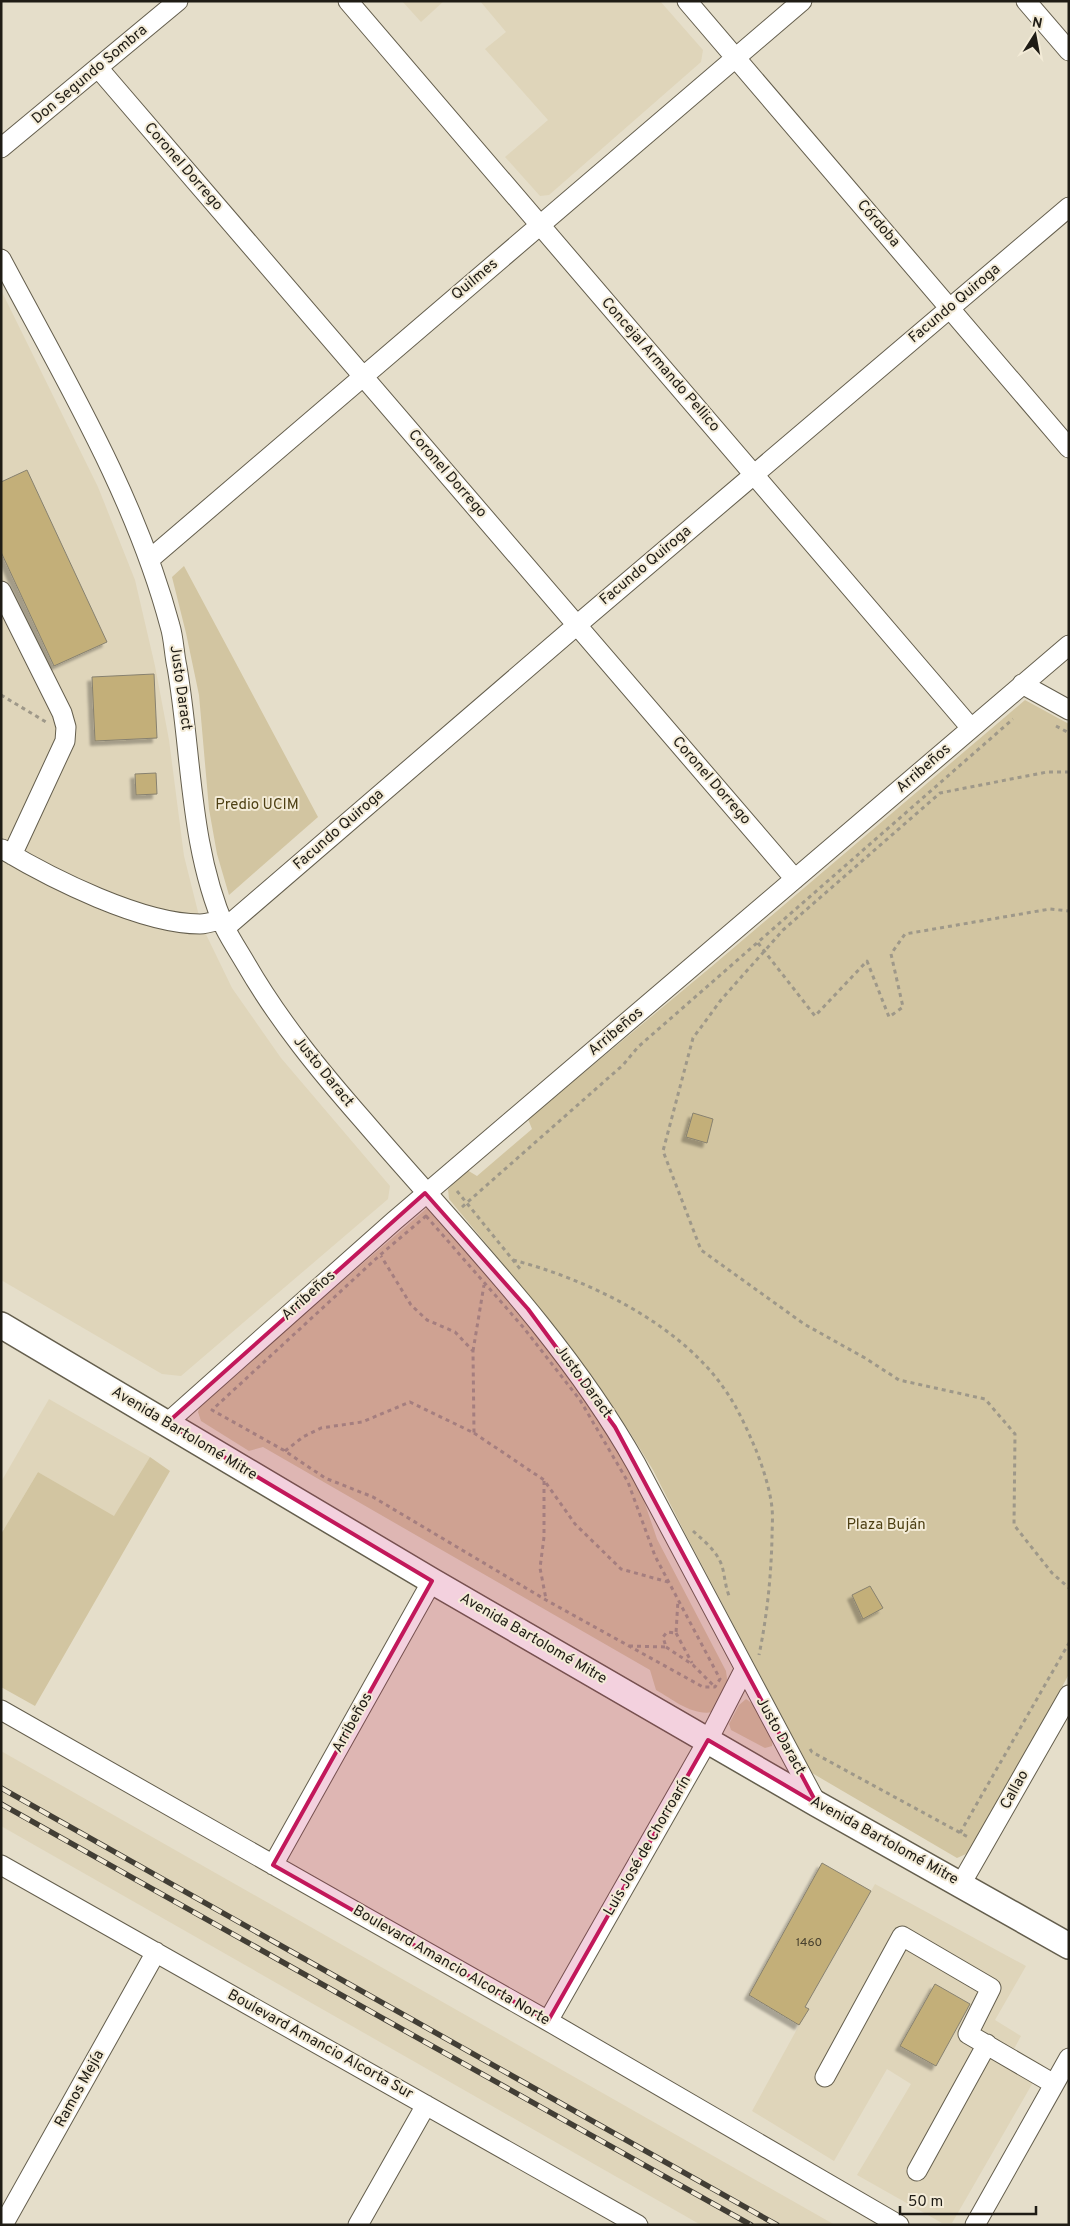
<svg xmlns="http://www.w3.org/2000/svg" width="1070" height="2226" font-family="Overpass,sans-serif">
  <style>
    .built { fill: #dfd5ba }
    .green { fill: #d2c5a1 }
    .building { fill: #c3af79; stroke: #87816f; filter: url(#shadow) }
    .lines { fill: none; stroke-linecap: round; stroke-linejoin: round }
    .minor-casing { stroke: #645e4d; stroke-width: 21 }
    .major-casing { stroke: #645e4d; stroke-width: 28 }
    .path { stroke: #9e9889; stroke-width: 3; stroke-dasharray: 4 4; stroke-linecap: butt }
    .minor { stroke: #fff; stroke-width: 19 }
    .major { stroke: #fff; stroke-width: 25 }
    .rail-casing { stroke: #423e35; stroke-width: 5.5 }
    .rail { stroke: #f3ebd7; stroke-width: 4; stroke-dasharray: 11; stroke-linecap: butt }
    .marked { fill: #c2185b; fill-opacity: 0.2; stroke: #c2185b; stroke-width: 4; stroke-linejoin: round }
    .labels { text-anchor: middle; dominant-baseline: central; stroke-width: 4; stroke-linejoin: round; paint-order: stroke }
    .number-label { font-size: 12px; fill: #48412e }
    .street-label { font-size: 15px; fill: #1f1c15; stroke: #f3ebd7 }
    .park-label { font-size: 15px; fill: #4e4014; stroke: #f3ebd7 }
  </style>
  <defs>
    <filter id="shadow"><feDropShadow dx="-4.5" dy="4.5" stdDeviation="1" flood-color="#0004"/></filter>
  </defs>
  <rect width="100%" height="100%" fill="#e5deca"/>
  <path class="built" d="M 402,1 L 444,1 L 421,22 Z
    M 480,1 L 660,1 L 703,50 L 701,62 L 549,195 L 540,196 L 505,157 L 548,120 L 485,49 L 506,32 Z
    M 1,290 L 98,487 L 135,580 L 155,666 L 169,740 L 184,856 L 201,924 L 232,988 L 281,1058 L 390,1186 L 388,1199 L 181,1376 L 162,1374 L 1,1280 Z
    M 49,1399 L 150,1457 L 114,1517 L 38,1472 L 4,1529 L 1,1528 L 1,1482 Z
    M 1,1751 L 835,2225 L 701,2225 L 1,1826 Z
    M 875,1884 L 1026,1966 L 995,2020 L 1021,2036 L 1014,2049 L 1043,2065 L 952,2223 L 942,2223 L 857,2175 L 911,2084 L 887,2069 L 834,2161 L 752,2111 L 808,2009 L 805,2007 Z"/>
  <path class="green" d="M 184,566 L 318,817 L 229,895 L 217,854 L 209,809 L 199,695 L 186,633 L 172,577 Z
    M 1025,700 L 1069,724 L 1069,1674 L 973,1851 L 957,1858 L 812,1773 L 686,1535 L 653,1470 L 629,1431 L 597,1383 L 561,1334 L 449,1199 L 448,1189 L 467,1170 L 477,1176 L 532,1129 L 528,1119 L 711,967 Z
    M 427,1208 L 516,1308 L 590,1405 L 641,1492 L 657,1539 L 726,1671 L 728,1686 L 713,1712 C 692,1716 674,1700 656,1690 L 650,1670 L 263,1447 L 249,1451 L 201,1421 L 198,1412 L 201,1403 Z
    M 150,1457 L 170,1471 L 35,1706 L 1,1687 L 1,1534 L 38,1472 L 114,1516 Z
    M 746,1699 C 759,1707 775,1730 772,1746 L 765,1748 L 731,1730 L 729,1724 L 739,1705 Z"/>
  <path class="building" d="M 27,470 L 107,642 L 54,666 L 1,552 L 1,482 Z
    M 154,674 L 157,738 L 95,741 L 92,677 Z
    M 156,773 L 157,794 L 136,795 L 135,774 Z
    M 693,1113 L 713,1119 L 707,1143 L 686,1137 Z
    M 870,1586 L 883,1608 L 863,1619 L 852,1595 Z
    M 822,1863 L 871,1891 L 805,2007 L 809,2009 L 799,2025 L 749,1995 Z
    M 935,1984 L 970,2004 L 936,2066 L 900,2046 Z"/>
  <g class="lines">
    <g class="minor-casing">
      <path id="minor" d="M 348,1 L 971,728
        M 687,1 L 1069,448
        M 1026,1 L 1069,51
        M 99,69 L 795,879
        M 1,148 L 178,1
        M 1,259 C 64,378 135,495 170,626 C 174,639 174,654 177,667 C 192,754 189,846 225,928 C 231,940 239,952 246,964 C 279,1021 320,1071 363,1120 C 458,1231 564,1336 636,1464 L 817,1804
        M 150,559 L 802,1
        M 1,591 L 62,713 L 66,727 L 65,741 L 12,855
        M 1022,684 L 1069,710
        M 2,849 C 52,879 142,924 200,924 C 207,924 215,921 222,919
        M 225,928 L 577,625 L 1069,207
        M 167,1423 L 394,1221 L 1069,645
        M 1,1710 L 548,2021 L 899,2225
        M 1,1865 L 638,2225
        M 273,1865 L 432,1581
        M 961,1884 L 1069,1695
        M 548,2021 L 708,1740 L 744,1670
        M 825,2077 L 902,1936 L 991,1988 L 968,2034 L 1054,2084
        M 917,2171 L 987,2044
        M 3,2225 L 156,1952
        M 358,2225 L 426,2105
        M 975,2225 L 1069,2058"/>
    </g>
    <g class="major-casing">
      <path id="major" d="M 1,1325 L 432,1581 L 817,1804 L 1069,1946"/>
    </g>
    <path class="path" d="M 1,695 L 46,722
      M 1056,726 L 1069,733
      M 1069,772 L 1047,772 L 940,793 L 783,930 L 721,1000 L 693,1038 L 663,1151 L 701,1250 L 804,1324 L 865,1358 L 899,1380 L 985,1399 L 1015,1434 L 1014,1525 L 1052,1573 L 1069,1588
      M 758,943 L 815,1016 L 867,961 L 889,1017 L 903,1007 L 891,954 L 905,934 L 1050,909 L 1069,911
      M 457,1191 L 521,1270
      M 462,1207 L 623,1065 L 638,1047 L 1013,719
      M 426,1216 L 523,1327 L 580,1400 L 628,1482 L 655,1556 L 720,1679 L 715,1687 L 703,1687 L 546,1600 L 373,1497 L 325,1478 L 285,1451 L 212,1410 L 380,1255 Z
      M 513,1260 C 587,1279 678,1323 723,1387 C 737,1406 747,1429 756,1450 C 763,1468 770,1489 772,1508 C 773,1518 772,1529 772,1538 C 771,1578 767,1616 759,1655
      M 473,1351 L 484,1285
      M 474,1433 L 544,1480 L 575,1524 L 621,1569 L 668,1582
      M 285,1451 L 303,1437 L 321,1428 L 362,1422 L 410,1402 L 474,1433 L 473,1351 L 455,1332 L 427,1320 L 411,1305 L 381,1256
      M 544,1481 L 544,1537 L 540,1568 L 546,1599
      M 693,1531 C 704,1541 717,1551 722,1566 C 725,1576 725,1587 730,1598
      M 676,1633 L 692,1663
      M 629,1646 L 666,1647 L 663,1637 L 667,1632 L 676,1633 L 678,1600
      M 666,1647 L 693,1665 L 715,1687
      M 810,1749 L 812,1752 L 968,1837
      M 960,1833 L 1069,1643"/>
    <use href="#minor" class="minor"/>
    <use href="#major" class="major"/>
    <g class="rail-casing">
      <path id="rail" d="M 1,1788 L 777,2225
        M 1,1804 L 751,2225"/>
    </g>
    <use href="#rail" class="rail"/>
  </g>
  <path class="marked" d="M 425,1193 L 528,1309 L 615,1427 L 817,1804 L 708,1740 L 548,2021 L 273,1865 L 432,1581 L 167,1423 Z"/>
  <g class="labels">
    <g class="number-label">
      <text x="809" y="1943">1460</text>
    </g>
    <g class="street-label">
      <text transform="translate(90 75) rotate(-40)">Don Segundo Sombra</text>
      <text transform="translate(183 167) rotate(49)">Coronel Dorrego</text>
      <text transform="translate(878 224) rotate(49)">Córdoba</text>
      <text transform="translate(475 280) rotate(-40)">Quilmes</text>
      <text transform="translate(955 304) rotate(-40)">Facundo Quiroga</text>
      <text transform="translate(660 365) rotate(49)">Concejal Armando Pellico</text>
      <text transform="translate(447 474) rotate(49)">Coronel Dorrego</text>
      <text transform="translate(646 566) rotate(-40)">Facundo Quiroga</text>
      <text transform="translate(180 688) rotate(82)">Justo Daract</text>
      <text transform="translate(924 769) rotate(-41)">Arribeños</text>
      <text transform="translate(711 781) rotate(49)">Coronel Dorrego</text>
      <text transform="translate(339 830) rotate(-41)">Facundo Quiroga</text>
      <text transform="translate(616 1032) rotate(-40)">Arribeños</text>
      <text transform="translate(323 1072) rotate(51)">Justo Daract</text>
      <text transform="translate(309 1296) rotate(-42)">Arribeños</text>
      <text transform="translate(583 1382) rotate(54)">Justo Daract</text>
      <text transform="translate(184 1434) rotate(31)">Avenida Bartolomé Mitre</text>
      <text transform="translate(533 1639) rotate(30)">Avenida Bartolomé Mitre</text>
      <text transform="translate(353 1723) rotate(-61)">Arribeños</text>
      <text transform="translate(780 1736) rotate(61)">Justo Daract</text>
      <text transform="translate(1015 1790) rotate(-61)">Callao</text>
      <text transform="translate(884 1841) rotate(29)">Avenida Bartolomé Mitre</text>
      <text transform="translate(648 1846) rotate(-60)">Luis José de Chorroarín</text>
      <text transform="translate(451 1966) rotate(30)">Boulevard Amancio Alcorta Norte</text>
      <text transform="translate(320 2045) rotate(29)">Boulevard Amancio Alcorta Sur</text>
      <text transform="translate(80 2089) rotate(-61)">Ramos Mejía</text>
    </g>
    <g class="park-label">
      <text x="257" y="805">Predio UCIM</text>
      <text x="886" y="1525">Plaza Buján</text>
    </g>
  </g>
  <rect width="1070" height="2226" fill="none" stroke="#1f1c15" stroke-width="5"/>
  <g transform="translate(1035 35) rotate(11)" stroke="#f3ebd7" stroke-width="4" paint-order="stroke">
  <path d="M0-4L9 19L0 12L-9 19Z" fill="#1f1c15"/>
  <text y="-8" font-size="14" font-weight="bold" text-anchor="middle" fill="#1f1c15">N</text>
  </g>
  <path d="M900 2206v8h136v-8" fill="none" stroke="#1f1c15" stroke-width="2.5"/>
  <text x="908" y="2206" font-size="15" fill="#1f1c15" stroke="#f3ebd7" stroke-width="4" paint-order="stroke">50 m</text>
</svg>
